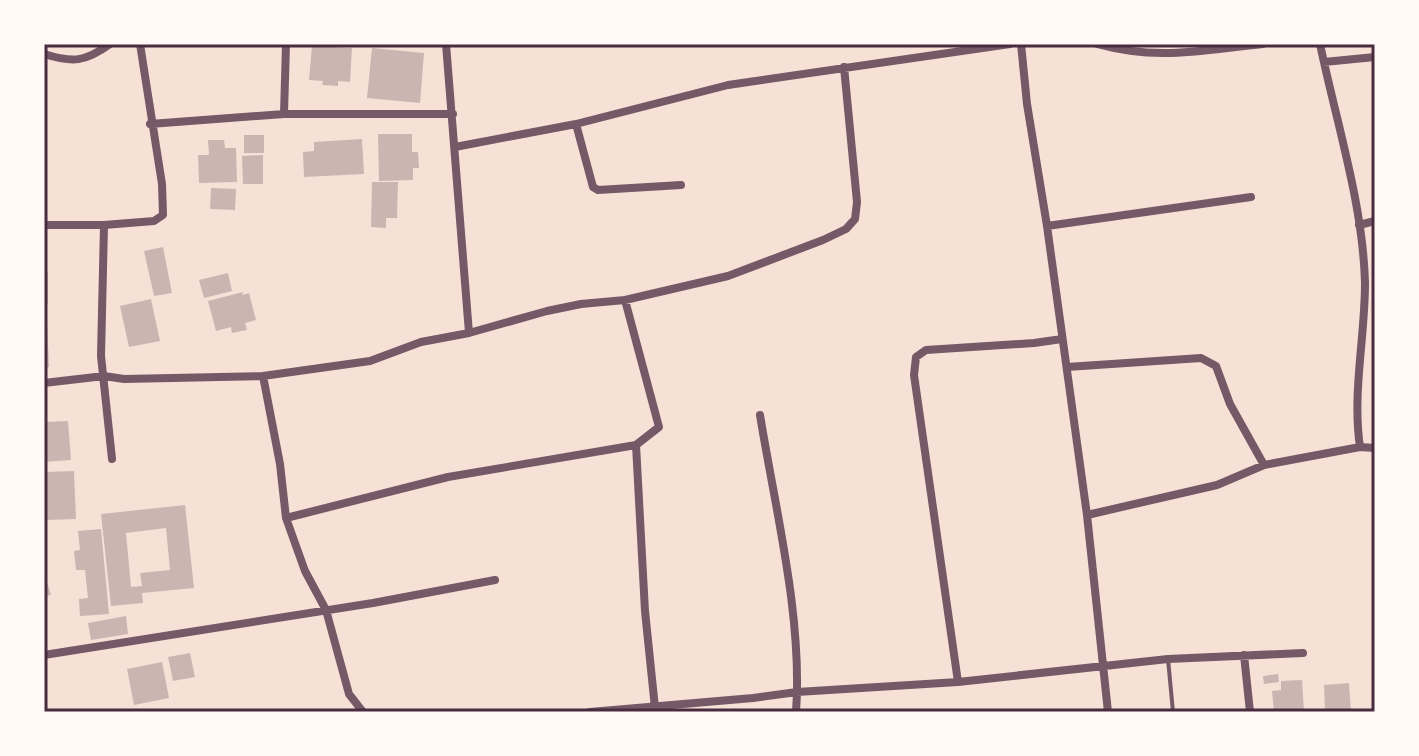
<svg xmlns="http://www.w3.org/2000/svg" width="1419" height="756" font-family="Roboto,sans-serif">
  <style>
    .building { fill: #ccb4b1; fill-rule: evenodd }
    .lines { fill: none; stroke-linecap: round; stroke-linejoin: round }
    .service { stroke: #755966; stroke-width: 4 }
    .minor { stroke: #755966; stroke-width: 8 }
    .neatline { fill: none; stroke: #4a2c40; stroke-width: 3 }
  </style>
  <rect width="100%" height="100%" fill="#f7e1d7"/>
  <path class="building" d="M 312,46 L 352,48 L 350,82 L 338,81 L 338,86 L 322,85 L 323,81 L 309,80 Z
    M 372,48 L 424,53 L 420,103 L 367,98 Z
    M 378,134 L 412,134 L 412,152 L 418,152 L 419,168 L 413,168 L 413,180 L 379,181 Z
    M 244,135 L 264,135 L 264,153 L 244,153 Z
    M 362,139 L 364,174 L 304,177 L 303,152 L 314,151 L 314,142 Z
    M 208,140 L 224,140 L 225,148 L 236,148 L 237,182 L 199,183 L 198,155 L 209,155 Z
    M 263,155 L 263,184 L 243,184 L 242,156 Z
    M 372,182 L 398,182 L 397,218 L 386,218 L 386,228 L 371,227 Z
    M 211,188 L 236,189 L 235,210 L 210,209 Z
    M 163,247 L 172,293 L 154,296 L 144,251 Z
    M 44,272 L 48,272 L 48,304 L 44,304 Z
    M 228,273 L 232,291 L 204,298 L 199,280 Z
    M 243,292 L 242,295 L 249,293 L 256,320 L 245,323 L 247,330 L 232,333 L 231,327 L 216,331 L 208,301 Z
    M 151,299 L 160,341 L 129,347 L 120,306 Z
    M 44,319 L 47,319 L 49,367 L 44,368 Z
    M 68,421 L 71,460 L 44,462 L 44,422 Z
    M 74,471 L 76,519 L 46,520 L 44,472 Z
    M 185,505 L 194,588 L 142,593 L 143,603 L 111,606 L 101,514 ZM 166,528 L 170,570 L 140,573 L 142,586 L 131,587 L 126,533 Z
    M 101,529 L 109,614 L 80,616 L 79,599 L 88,598 L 85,570 L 76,570 L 74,551 L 80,550 L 78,531 Z
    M 44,572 L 51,595 L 44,597 Z
    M 126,616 L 128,634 L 91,640 L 88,623 Z
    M 190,653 L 195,677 L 173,681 L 168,657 Z
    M 162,662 L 169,698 L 134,705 L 127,669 Z
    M 1278,674 L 1279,682 L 1264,684 L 1263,676 Z
    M 1302,680 L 1304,712 L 1274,712 L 1272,691 L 1281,690 L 1281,681 Z
    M 1349,683 L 1351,712 L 1325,712 L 1324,685 Z"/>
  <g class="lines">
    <path class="service" d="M 1168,659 L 1173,712"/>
    <path class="minor" d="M 446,44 L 469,333
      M 1021,44 L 1027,104 L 1047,226 L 1087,515 L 1108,712
      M 1097,44 C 1158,61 1202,50 1263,44
      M 1320,44 C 1336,121 1363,204 1365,283 C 1365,338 1352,393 1360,447
      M 44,54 C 73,63 85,62 110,44
      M 1324,62 L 1375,57
      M 284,114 L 286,44
      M 150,124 L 284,114 L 453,114
      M 576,124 L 593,187 L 598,190 L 681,185
      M 455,147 L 576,124 L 728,85 L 1010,44
      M 44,225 L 104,225
      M 1359,225 L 1375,221
      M 1047,226 L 1251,197
      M 625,300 L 659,427 L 636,445 L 645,611 L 655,708
      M 1067,367 L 1201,358 L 1216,366 L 1230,404 L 1264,465
      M 263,376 L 370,361 L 421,342 L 469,333 L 547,311 L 581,304 L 625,300 L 728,276 L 823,240 L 846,229 L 855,219 L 857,202 L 844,67
      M 44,383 L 104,376 L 124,379 L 263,376 L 280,464 L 286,518 L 305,571 L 326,610 L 349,694 L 363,712
      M 760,415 C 775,508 803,618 796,712
      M 112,459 L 101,356 L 104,225 L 154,221 L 163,215 L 162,184 L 140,44
      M 1087,515 L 1217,485 L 1264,465 L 1360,447 L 1375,448
      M 286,518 L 448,477 L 636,445
      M 44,655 L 373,603 L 495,580
      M 1244,655 L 1250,712
      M 958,682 L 914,375 L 916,357 L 926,350 L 1034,343 L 1062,339
      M 590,712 L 753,698 L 797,692 L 958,682 L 1168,659 L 1303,653"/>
  </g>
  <rect width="1419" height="756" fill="none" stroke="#fffaf5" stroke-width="92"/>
  <rect x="46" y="46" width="1327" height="664" class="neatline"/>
</svg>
